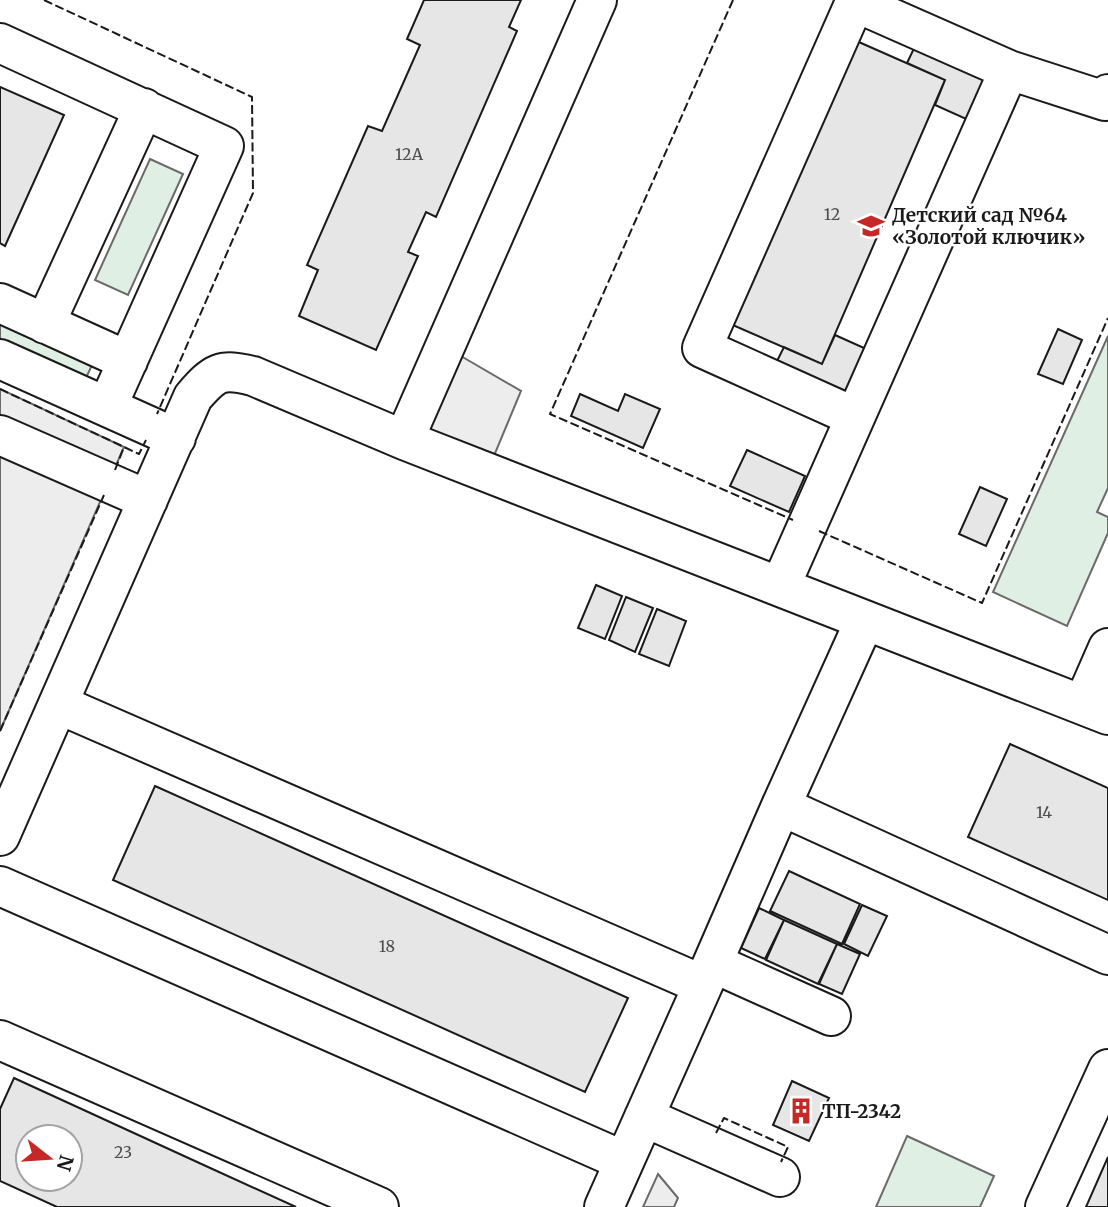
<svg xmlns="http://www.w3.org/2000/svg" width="1108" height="1207" font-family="Merriweather,serif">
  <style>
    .green { fill: #e0efe3; stroke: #6a6a6a; stroke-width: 2 }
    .parking { fill: #ededed; stroke: #6a6a6a; stroke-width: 2 }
    .building { fill: #e6e6e6; stroke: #1a1a1a; stroke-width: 2; fill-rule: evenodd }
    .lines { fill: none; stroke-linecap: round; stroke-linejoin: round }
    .minor-casing { stroke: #1a1a1a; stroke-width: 42 }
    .minor { stroke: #fff; stroke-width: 38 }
    .fence { stroke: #1a1a1a; stroke-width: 2; stroke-dasharray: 9 3.5; stroke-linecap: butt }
    .labels { text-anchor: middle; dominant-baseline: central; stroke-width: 5; stroke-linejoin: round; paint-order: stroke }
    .number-label { font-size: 16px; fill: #4d4d4d }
    .poi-label { font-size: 19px; font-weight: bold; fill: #1a1a1a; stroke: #fff; text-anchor: start }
  </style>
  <rect width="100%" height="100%" fill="#fff"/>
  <path class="green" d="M 150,159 L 183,174 L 128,295 L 95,280 Z
    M 0,317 L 94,361 L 84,382 L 0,343 Z
    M 1108,336 L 1108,488 L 1097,512 L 1108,517 L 1108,533 L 1067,626 L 993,592 Z
    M 907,1136 L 994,1176 L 980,1207 L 876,1207 Z"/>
  <path class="parking" d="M 454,352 L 521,391 L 491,463 L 420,433 Z
    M 0,389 L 124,447 L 0,731 Z
    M 658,1174 L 678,1198 L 674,1207 L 643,1207 Z"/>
  <path class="building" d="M 424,0 L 521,0 L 509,27 L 517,31 L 436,217 L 426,212 L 408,252 L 418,256 L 376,350 L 299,316 L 318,270 L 307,265 L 368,126 L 382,131 L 420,45 L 407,39 Z
    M 852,39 L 945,80 L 822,364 L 728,323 Z
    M 917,42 L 996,76 L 975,123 L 935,105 L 945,80 L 907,63 Z
    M 0,87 L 64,115 L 5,246 L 0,243 Z
    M 1058,329 L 1082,340 L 1063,384 L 1038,374 Z
    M 835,335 L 873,352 L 853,400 L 775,365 L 784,347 L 822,364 Z
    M 580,394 L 618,411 L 625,394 L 660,409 L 643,448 L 571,416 Z
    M 747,450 L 805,476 L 789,512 L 730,486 Z
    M 980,487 L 1007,499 L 986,546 L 959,534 Z
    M 596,585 L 622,596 L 605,639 L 578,628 Z
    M 626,597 L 653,608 L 635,652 L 609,640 Z
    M 657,609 L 686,621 L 669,666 L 639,654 Z
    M 1010,744 L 1108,788 L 1108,900 L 968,837 Z
    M 155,786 L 628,998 L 585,1092 L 113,880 Z
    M 789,871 L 860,904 L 842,944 L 770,911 Z
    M 862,905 L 887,916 L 868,956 L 844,944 Z
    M 759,908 L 784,920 L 765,959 L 741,948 Z
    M 784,920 L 837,944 L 818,984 L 766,960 Z
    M 837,944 L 860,954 L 842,994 L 819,984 Z
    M 14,1078 L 208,1167 L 296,1207 L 57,1207 L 0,1181 L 0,1109 ZM 28,1137 L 70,1137 L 70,1179 L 28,1179 Z
    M 792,1081 L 829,1098 L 809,1141 L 773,1125 Z
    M 1108,1157 L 1108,1207 L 1086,1207 Z"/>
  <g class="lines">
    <g class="minor-casing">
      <path id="minor" d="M 0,43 L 224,146 L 107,407
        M 0,303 L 128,361
        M 45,324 L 144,108
        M 0,359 L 176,438
        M 855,417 L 702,348 L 855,2 L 1009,70
        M 0,435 L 148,500
        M 404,440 L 1108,715
        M 780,587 L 1009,70 L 1105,101 L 1108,94
        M 58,704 L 703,985 L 604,1207
        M 1083,705 L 1108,648
        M 781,806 L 865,620
        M 0,836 L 193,397 C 215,372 220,368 253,376 L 404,440 L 597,0
        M 0,886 L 624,1161
        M 713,963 L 831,1016
        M 703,985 L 781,806 L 1108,955
        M 0,1040 L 379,1207
        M 644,1117 L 780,1177
        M 1045,1207 L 1108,1069"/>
    </g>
    <use href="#minor" class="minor"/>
    <path class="fence" d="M 44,0 L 252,97 L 253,193 L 157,414
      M 733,0 L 550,414 L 793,520
      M 0,389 L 139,454 L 146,440
      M 115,470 L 124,447
      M 819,531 L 982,603 L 1108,318
      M 0,731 L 104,495
      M 716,1133 L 724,1118 L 788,1147 L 781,1162"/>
  </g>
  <defs>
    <g id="school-bare" transform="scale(2.1)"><path d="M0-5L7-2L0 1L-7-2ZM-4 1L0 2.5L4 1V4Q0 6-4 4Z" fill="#c62828" stroke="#fff" stroke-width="2.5" paint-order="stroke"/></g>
    <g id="building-bare" transform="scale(2.1)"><path d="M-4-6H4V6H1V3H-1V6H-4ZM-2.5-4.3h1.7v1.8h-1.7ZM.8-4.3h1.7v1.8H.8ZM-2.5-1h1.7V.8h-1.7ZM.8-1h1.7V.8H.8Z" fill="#c62828" stroke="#fff" stroke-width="2.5" paint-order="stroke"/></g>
  </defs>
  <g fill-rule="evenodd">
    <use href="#school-bare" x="871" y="226"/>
    <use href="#building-bare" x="801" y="1111"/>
  </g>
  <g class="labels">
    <g class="number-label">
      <text x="409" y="154">12А</text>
      <text x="832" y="214">12</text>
      <text x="1044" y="812">14</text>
      <text x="387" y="946">18</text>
      <text x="123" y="1152">23</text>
    </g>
    <g class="poi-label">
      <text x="892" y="215">Детский сад №64<tspan x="892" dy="22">«Золотой ключик»</tspan></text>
      <text x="822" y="1111">ТП-2342</text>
    </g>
  </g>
  <g transform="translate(49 1158) rotate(107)"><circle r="33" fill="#ffffff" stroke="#a3a3a3" stroke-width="2"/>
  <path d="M0-5L12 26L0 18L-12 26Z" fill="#c62828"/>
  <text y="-10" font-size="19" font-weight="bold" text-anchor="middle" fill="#1a1a1a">N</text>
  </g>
</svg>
